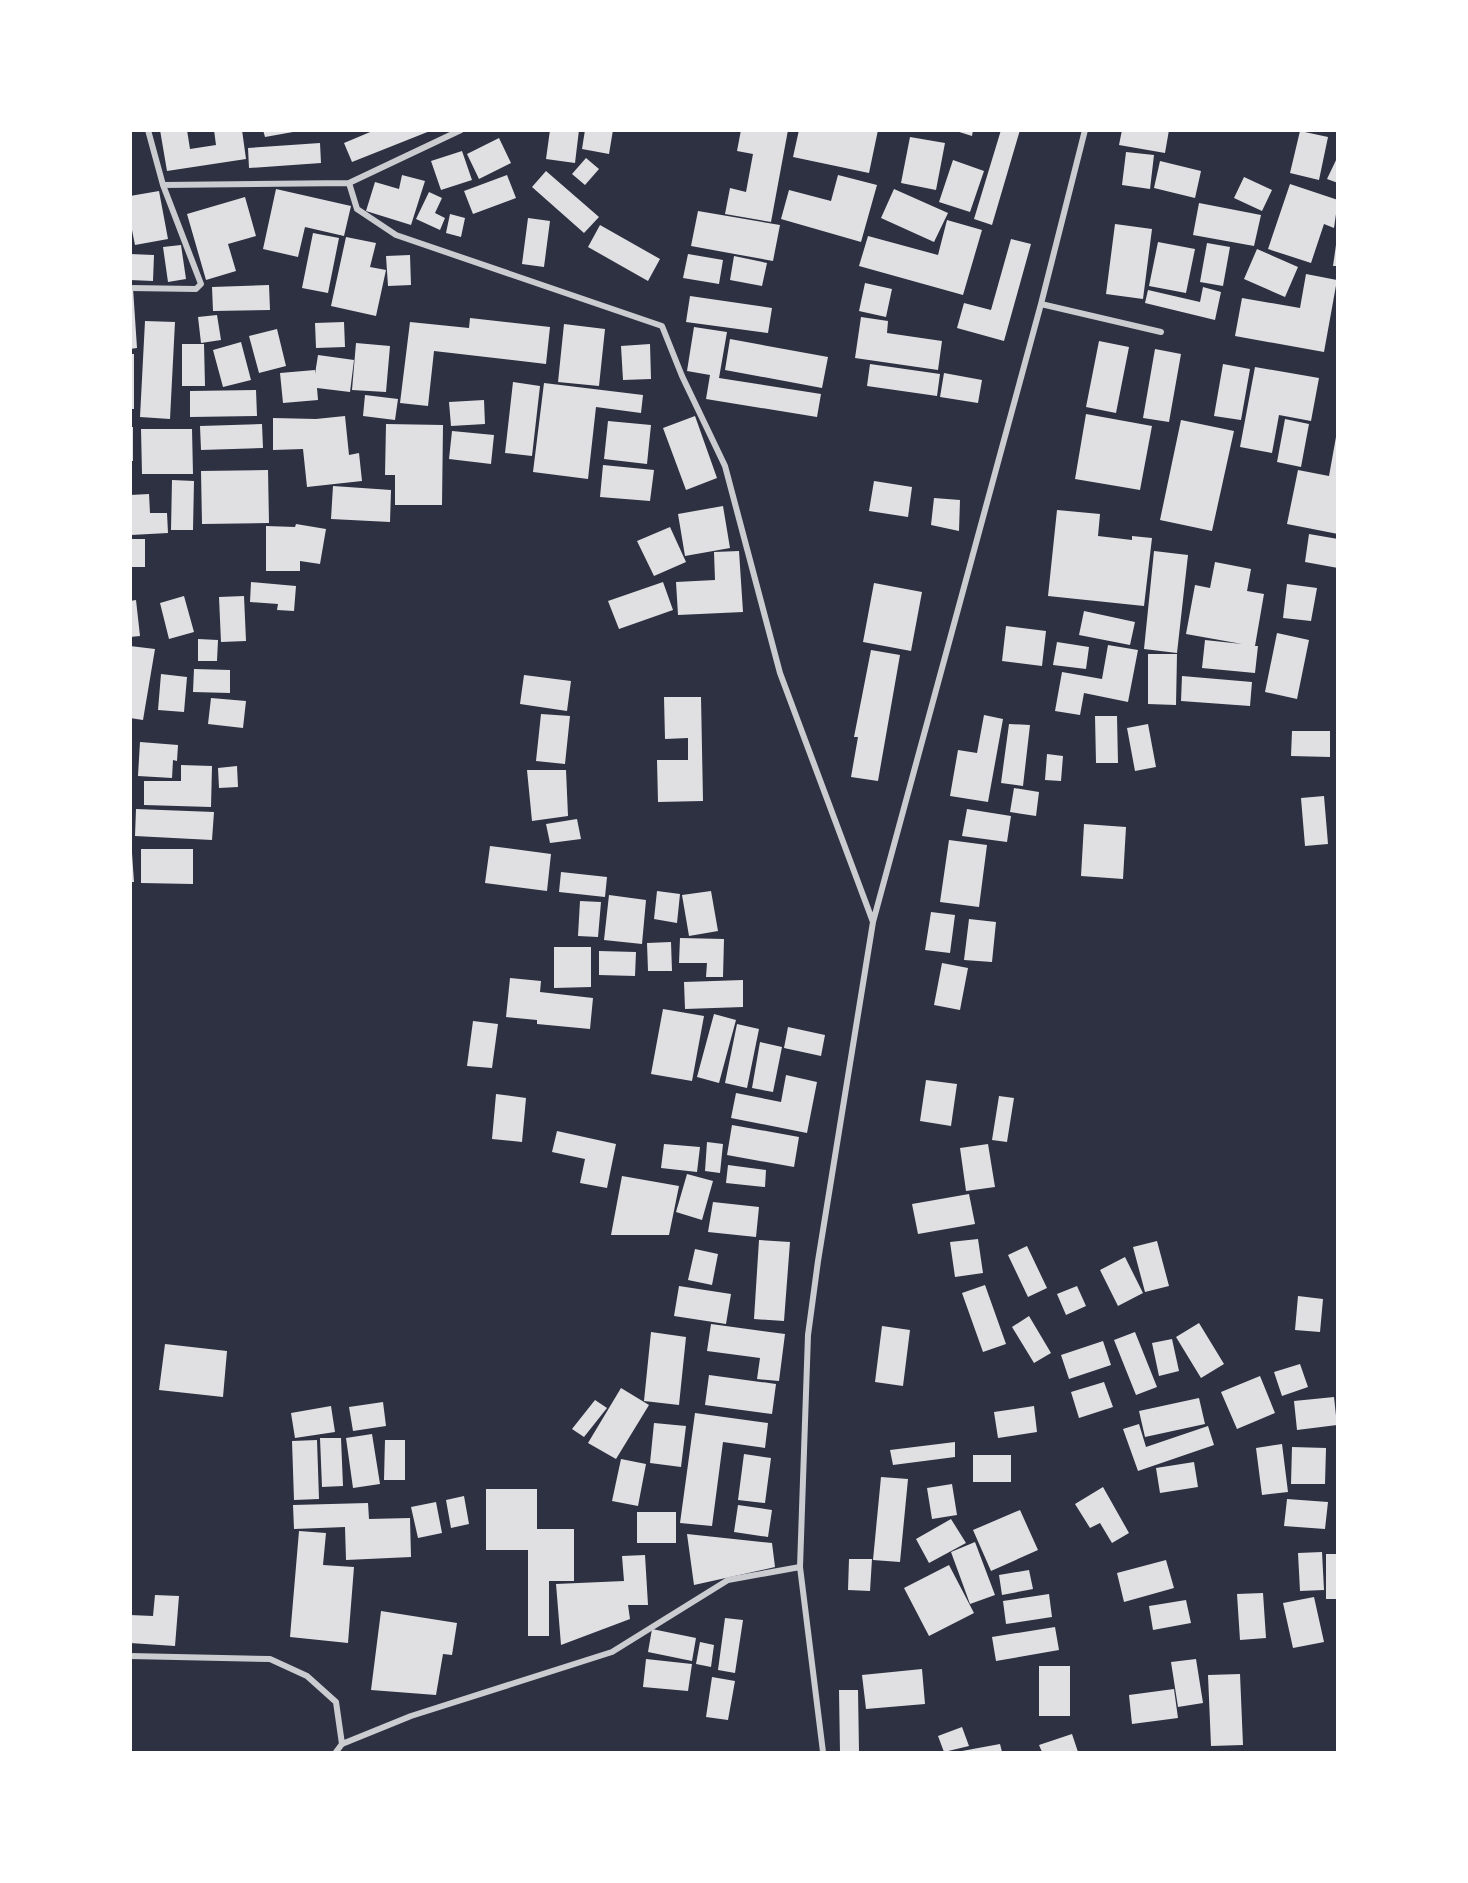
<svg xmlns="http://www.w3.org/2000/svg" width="1468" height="1883" font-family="'Work Sans',sans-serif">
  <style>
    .building { fill: #e0e0e3 }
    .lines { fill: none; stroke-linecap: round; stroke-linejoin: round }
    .minor { stroke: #caccd0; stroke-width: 6 }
  </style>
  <rect width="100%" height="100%" fill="#2d3142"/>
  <path class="building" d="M 160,130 L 187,130 L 190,149 L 216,145 L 214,130 L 242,130 L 246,159 L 167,171 Z
    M 263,130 L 293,130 L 293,132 L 265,137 Z
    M 375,130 L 430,130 L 430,131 L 352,162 L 344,143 Z
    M 550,130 L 579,130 L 575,163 L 546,159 Z
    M 585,130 L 613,130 L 609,154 L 582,149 Z
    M 741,130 L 788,130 L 771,222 L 725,214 L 730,188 L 746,192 L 753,154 L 737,151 Z
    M 799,130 L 878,130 L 869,173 L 793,157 Z
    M 953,130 L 973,130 L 972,136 Z
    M 1001,130 L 1020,130 L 992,225 L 974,219 Z
    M 1122,130 L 1169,130 L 1165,153 L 1119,145 Z
    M 1300,131 L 1328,137 L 1319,180 L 1290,173 Z
    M 910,137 L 945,143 L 936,190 L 901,183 Z
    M 499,138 L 511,163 L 479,179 L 467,154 Z
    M 320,143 L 321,163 L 249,168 L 248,148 Z
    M 462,151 L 472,180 L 441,190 L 431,161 Z
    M 1126,152 L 1154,155 L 1150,189 L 1122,185 Z
    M 1338,156 L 1338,183 L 1327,179 Z
    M 586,158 L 599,169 L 585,185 L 572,174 Z
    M 953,160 L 984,171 L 970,212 L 939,202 Z
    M 1160,161 L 1201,171 L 1195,198 L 1154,188 Z
    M 546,171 L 599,217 L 584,233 L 532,187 Z
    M 402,175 L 425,181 L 411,225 L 366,211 L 375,182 L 399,189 Z
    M 507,175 L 516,198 L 473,214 L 464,191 Z
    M 838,175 L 877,185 L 861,242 L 781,219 L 789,190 L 831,201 Z
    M 1244,177 L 1272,190 L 1262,211 L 1234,198 Z
    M 1290,184 L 1338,200 L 1334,228 L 1324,224 L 1311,263 L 1268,249 Z
    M 276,189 L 351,206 L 344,236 L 305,227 L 298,257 L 263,249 Z
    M 894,189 L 948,213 L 934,242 L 881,218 Z
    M 159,191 L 168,239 L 135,245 L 130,220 L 130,196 Z
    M 429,192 L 442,198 L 435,213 L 445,218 L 440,230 L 416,219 Z
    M 245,197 L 256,236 L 228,244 L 236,271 L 206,280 L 187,214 Z
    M 1199,203 L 1261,215 L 1254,246 L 1193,235 Z
    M 698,211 L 780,225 L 773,261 L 691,246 Z
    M 450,214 L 465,218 L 461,237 L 446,233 Z
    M 528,218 L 550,221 L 544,267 L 522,264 Z
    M 947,220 L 982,230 L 963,295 L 859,266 L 868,236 L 938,255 Z
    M 1115,224 L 1152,229 L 1143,299 L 1106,294 Z
    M 600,225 L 660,259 L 648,281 L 588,247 Z
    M 313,233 L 339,238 L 328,293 L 302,288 Z
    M 346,237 L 376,243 L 370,267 L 386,270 L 376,316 L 331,306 Z
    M 1011,239 L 1031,244 L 1004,341 L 957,328 L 964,303 L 991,310 Z
    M 1158,242 L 1195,249 L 1186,293 L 1149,286 Z
    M 1207,243 L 1230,247 L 1223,286 L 1200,282 Z
    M 181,245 L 186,279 L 168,282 L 163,247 Z
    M 1336,245 L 1338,245 L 1338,266 L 1333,266 Z
    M 1257,249 L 1298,267 L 1285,297 L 1244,279 Z
    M 130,254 L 154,255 L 153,281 L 130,280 Z
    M 688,254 L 723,260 L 719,284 L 683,278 Z
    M 410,255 L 411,285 L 388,286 L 386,256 Z
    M 734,256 L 767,263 L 762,286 L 730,280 Z
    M 1306,274 L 1337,280 L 1324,352 L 1235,336 L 1242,298 L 1300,308 Z
    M 865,283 L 892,289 L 886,317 L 859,311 Z
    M 269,285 L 270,310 L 213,311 L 212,287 Z
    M 1203,287 L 1221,292 L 1215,320 L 1145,303 L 1148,290 L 1200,302 Z
    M 133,288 L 137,348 L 130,349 L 130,289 Z
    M 690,296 L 772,308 L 768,333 L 686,322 Z
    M 217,315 L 221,340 L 201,343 L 198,317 Z
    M 861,317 L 888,321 L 887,333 L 942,341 L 938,370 L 855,358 Z
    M 470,318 L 550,327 L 546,364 L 434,351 L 428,406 L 400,403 L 410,322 L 469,328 Z
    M 145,321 L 175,322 L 170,419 L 140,417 Z
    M 344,322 L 345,347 L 316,348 L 315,323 Z
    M 564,324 L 605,329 L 599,386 L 558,382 Z
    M 694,327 L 727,332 L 719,378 L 821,394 L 817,417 L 706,399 L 710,375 L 687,371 Z
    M 277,329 L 286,366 L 259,373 L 249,336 Z
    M 730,339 L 828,357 L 822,388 L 725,370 Z
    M 1099,341 L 1129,347 L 1116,413 L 1086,407 Z
    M 241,342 L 251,380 L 223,387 L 213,350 Z
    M 356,343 L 390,346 L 386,392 L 352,390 Z
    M 182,344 L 204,344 L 205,386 L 182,386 Z
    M 650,344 L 651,379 L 623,380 L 621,346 Z
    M 1155,349 L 1181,354 L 1169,422 L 1143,418 Z
    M 130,354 L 134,354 L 134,409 L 130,409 Z
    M 318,355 L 354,360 L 350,392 L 317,388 L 318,400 L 283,403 L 280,373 L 315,370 L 315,374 Z
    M 870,364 L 940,374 L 937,396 L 867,386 Z
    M 1223,364 L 1250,369 L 1241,420 L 1214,416 Z
    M 1255,367 L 1319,378 L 1311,421 L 1279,415 L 1272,453 L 1240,447 Z
    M 944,373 L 982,380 L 978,403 L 940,397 Z
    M 513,382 L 540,386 L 532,456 L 505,453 Z
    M 544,383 L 643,395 L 641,413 L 596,407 L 588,479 L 533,472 Z
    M 256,390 L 257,416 L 190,417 L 190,391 Z
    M 365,395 L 398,399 L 395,420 L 363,416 Z
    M 484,400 L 485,424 L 451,426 L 449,402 Z
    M 1086,414 L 1152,426 L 1140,490 L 1075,479 Z
    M 345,416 L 349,455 L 359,453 L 362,481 L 307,487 L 303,449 L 273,450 L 273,418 L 316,419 Z
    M 695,416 L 717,478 L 686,490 L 663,428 Z
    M 1285,419 L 1309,424 L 1301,467 L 1277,462 Z
    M 1181,420 L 1234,431 L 1212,531 L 1160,520 Z
    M 608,421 L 651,425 L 647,464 L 604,459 Z
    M 262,424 L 263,448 L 201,450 L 200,426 Z
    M 386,424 L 443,425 L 442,505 L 395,505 L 395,475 L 385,475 Z
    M 130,427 L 133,427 L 133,461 L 130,461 Z
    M 141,429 L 192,429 L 193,474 L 142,474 Z
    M 452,431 L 494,435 L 491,464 L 449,459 Z
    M 1336,437 L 1338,534 L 1287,524 L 1298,470 L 1329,476 Z
    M 603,465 L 654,470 L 650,501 L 600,497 Z
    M 268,470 L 269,523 L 202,524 L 201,471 Z
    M 172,480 L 194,481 L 193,530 L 171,530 Z
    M 874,481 L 912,487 L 908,517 L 869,511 Z
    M 333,486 L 391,490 L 390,522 L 331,519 Z
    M 149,494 L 150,513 L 167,513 L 168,533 L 131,535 L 130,495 Z
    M 934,498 L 960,500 L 959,531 L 931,525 Z
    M 723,506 L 730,548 L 685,556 L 678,514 Z
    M 1057,510 L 1100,514 L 1098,536 L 1132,540 L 1132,536 L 1152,538 L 1144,606 L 1048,596 Z
    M 296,524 L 326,529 L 320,564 L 300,561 L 300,571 L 266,571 L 266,526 L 295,527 Z
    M 670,527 L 686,562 L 654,576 L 637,541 Z
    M 1309,534 L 1338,539 L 1338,568 L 1305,562 Z
    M 130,539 L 145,539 L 145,567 L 130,567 Z
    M 739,551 L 743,612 L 678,615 L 676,582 L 715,580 L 714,552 Z
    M 1154,551 L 1188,555 L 1177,653 L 1144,649 Z
    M 1215,562 L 1251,569 L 1247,591 L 1264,594 L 1255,646 L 1258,646 L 1255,673 L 1202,668 L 1205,640 L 1242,644 L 1186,634 L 1195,585 L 1210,588 Z
    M 251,582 L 296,586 L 294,611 L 277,610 L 278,604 L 250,602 Z
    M 663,582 L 673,610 L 619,629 L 608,601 Z
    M 874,583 L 922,592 L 911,651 L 863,642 Z
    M 1287,584 L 1317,588 L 1311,621 L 1283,618 Z
    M 184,596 L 194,632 L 169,639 L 160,603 Z
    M 244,596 L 246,641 L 221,642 L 219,597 Z
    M 136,600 L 140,636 L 130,637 L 130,601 Z
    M 1084,611 L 1135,622 L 1130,645 L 1079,635 Z
    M 1006,626 L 1046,631 L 1042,666 L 1002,661 Z
    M 1277,633 L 1309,640 L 1297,699 L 1265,692 Z
    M 198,639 L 218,640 L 217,661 L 198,661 Z
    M 1057,642 L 1089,647 L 1086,669 L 1053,665 Z
    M 1108,645 L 1138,650 L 1128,702 L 1084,693 L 1080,715 L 1055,711 L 1062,672 L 1102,679 Z
    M 130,646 L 155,649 L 143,720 L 130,718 Z
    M 871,650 L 900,655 L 878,781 L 851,777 L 858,737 L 854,737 Z
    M 1148,654 L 1177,654 L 1176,705 L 1148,704 Z
    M 194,669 L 230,670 L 230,693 L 193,692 Z
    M 161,674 L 187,677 L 184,712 L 158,710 Z
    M 524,675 L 571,681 L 567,711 L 520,704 Z
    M 1182,676 L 1252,682 L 1250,706 L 1181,701 Z
    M 664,697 L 701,697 L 703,801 L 658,802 L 657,760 L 688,760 L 688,738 L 665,739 Z
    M 211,698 L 246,701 L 243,728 L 208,724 Z
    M 541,714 L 570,716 L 565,764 L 536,761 Z
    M 984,715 L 1003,719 L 988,802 L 950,796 L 958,750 L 977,753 Z
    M 1095,716 L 1117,716 L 1118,763 L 1096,763 Z
    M 1009,724 L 1030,725 L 1023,786 L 1001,783 Z
    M 1148,724 L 1156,767 L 1135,771 L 1127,728 Z
    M 1292,731 L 1330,731 L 1330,757 L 1291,756 Z
    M 140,742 L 178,745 L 177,761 L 173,760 L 172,778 L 138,776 Z
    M 1047,754 L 1063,756 L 1061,781 L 1045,780 Z
    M 181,765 L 212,766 L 211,807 L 144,805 L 144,781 L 181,781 Z
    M 237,766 L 238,787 L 219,788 L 218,768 Z
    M 527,770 L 566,770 L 568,816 L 532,821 Z
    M 1014,788 L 1039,792 L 1036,816 L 1010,812 Z
    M 1324,796 L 1328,844 L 1305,846 L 1301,798 Z
    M 136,809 L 214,812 L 212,840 L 135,836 Z
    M 967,809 L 1011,816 L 1007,842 L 962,836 Z
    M 577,819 L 581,839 L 550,843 L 546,824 Z
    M 1084,824 L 1126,827 L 1123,879 L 1081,876 Z
    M 949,840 L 987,845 L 979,907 L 940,902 Z
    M 490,846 L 551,854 L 547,891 L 485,883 Z
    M 141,849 L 193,849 L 193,884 L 141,883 Z
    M 130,853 L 132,853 L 134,882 L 130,882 Z
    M 561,872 L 607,877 L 605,897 L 559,892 Z
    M 657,891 L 680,894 L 677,923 L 654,919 Z
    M 711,891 L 718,931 L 689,936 L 682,895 Z
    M 609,895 L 646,900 L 642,944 L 604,940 Z
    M 580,901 L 601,902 L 598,937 L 578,936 Z
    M 931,912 L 955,915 L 950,953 L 925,950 Z
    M 969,919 L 996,922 L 992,962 L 964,960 Z
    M 680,938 L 724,939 L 723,977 L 706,977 L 707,963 L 679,963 Z
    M 671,942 L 672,971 L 648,971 L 647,943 Z
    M 554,947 L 591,947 L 591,987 L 554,988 Z
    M 599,951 L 636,952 L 635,976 L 599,975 Z
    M 942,963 L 968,968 L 960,1010 L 934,1005 Z
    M 510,978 L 541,981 L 540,992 L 593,998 L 590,1029 L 537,1024 L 537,1020 L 506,1017 Z
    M 743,980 L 743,1007 L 685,1009 L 684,982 Z
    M 663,1009 L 704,1016 L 692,1081 L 651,1074 Z
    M 714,1014 L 736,1020 L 719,1083 L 697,1077 Z
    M 473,1021 L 498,1024 L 492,1068 L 467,1066 Z
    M 737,1024 L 759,1029 L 747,1088 L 725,1083 Z
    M 788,1027 L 825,1035 L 821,1056 L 784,1048 Z
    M 760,1042 L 782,1047 L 773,1092 L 752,1088 Z
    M 786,1075 L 817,1082 L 807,1133 L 731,1118 L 736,1093 L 781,1102 Z
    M 926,1080 L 957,1084 L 951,1126 L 920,1121 Z
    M 496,1094 L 526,1098 L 522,1142 L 492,1139 Z
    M 999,1096 L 1014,1098 L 1007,1142 L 992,1140 Z
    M 732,1125 L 799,1137 L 794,1167 L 727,1155 Z
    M 557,1131 L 616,1144 L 607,1188 L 580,1183 L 585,1159 L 552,1152 Z
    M 707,1142 L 723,1144 L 720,1173 L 705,1171 Z
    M 664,1144 L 700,1147 L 697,1172 L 661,1168 Z
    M 988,1144 L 995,1187 L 966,1191 L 960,1148 Z
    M 728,1165 L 766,1170 L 765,1187 L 726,1183 Z
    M 687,1174 L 713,1181 L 702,1220 L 676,1212 Z
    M 622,1176 L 679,1186 L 669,1235 L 611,1235 Z
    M 969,1194 L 975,1224 L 918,1234 L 912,1204 Z
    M 713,1202 L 759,1207 L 756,1237 L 708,1232 Z
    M 978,1239 L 983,1273 L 955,1277 L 950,1242 Z
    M 759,1240 L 790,1242 L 784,1321 L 754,1319 Z
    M 1157,1241 L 1169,1286 L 1145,1292 L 1133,1247 Z
    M 1027,1246 L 1047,1288 L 1028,1297 L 1008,1255 Z
    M 695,1249 L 718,1254 L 712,1285 L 688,1280 Z
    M 1125,1257 L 1143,1293 L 1118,1306 L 1100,1270 Z
    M 985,1285 L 1006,1344 L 983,1352 L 962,1293 Z
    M 679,1286 L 731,1294 L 726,1324 L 674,1316 Z
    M 1077,1286 L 1086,1306 L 1066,1315 L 1057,1294 Z
    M 1298,1296 L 1323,1299 L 1320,1332 L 1295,1330 Z
    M 1029,1316 L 1051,1353 L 1034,1363 L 1012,1327 Z
    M 1199,1323 L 1224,1364 L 1201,1378 L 1176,1337 Z
    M 711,1324 L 785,1334 L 779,1381 L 757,1379 L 760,1358 L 707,1351 Z
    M 882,1326 L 910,1330 L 903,1386 L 875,1382 Z
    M 651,1332 L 686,1337 L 679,1405 L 644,1401 Z
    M 1135,1332 L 1157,1387 L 1136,1395 L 1114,1340 Z
    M 1172,1339 L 1179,1371 L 1159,1376 L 1152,1343 Z
    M 1103,1341 L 1111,1365 L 1069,1379 L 1061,1355 Z
    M 165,1344 L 227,1351 L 223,1397 L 159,1390 Z
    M 1300,1364 L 1308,1387 L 1282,1396 L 1274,1372 Z
    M 709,1375 L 776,1384 L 772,1414 L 705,1405 Z
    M 1260,1376 L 1275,1413 L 1237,1429 L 1221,1392 Z
    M 1104,1382 L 1113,1407 L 1079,1418 L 1071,1392 Z
    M 621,1388 L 649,1405 L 616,1459 L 588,1443 Z
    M 1334,1397 L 1337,1425 L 1297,1430 L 1294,1401 Z
    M 1199,1398 L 1205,1424 L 1145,1437 L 1139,1411 Z
    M 595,1400 L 607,1408 L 584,1437 L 572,1429 Z
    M 383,1402 L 386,1426 L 353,1431 L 349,1407 Z
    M 331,1406 L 335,1432 L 295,1438 L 291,1413 Z
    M 1034,1406 L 1037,1432 L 998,1438 L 994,1412 Z
    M 695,1413 L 768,1423 L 765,1448 L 723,1442 L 712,1526 L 680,1523 Z
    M 654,1423 L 686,1426 L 681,1467 L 650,1463 Z
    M 1139,1424 L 1146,1447 L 1208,1426 L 1214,1445 L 1138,1471 L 1123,1429 Z
    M 372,1434 L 380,1484 L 353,1488 L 346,1438 Z
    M 320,1438 L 341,1438 L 343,1486 L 322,1487 Z
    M 317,1440 L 319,1499 L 294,1500 L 292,1441 Z
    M 385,1440 L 405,1440 L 405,1480 L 384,1480 Z
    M 955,1442 L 955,1457 L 893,1465 L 890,1450 Z
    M 1282,1444 L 1288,1492 L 1262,1495 L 1256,1448 Z
    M 1292,1447 L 1326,1448 L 1325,1484 L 1291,1484 Z
    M 744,1454 L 771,1458 L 765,1503 L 738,1500 Z
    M 973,1455 L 1011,1455 L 1011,1482 L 973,1482 Z
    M 621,1459 L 646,1464 L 638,1506 L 612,1501 Z
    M 1194,1462 L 1198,1487 L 1160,1493 L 1156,1468 Z
    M 881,1477 L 908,1479 L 900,1562 L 873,1560 Z
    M 952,1484 L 957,1515 L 932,1519 L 927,1488 Z
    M 1103,1487 L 1129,1533 L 1112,1543 L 1100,1523 L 1090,1528 L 1075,1504 Z
    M 486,1489 L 537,1489 L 537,1529 L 574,1529 L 574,1581 L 549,1581 L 549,1636 L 528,1636 L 528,1550 L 486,1550 Z
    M 464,1496 L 469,1524 L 451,1528 L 446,1500 Z
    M 1287,1499 L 1328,1502 L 1325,1529 L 1284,1526 Z
    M 436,1502 L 442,1533 L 418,1538 L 411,1507 Z
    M 368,1503 L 369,1519 L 410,1518 L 411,1557 L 346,1560 L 345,1527 L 294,1529 L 293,1505 Z
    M 738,1505 L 772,1510 L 768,1537 L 734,1532 Z
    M 1020,1510 L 1038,1550 L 991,1571 L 973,1530 Z
    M 637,1512 L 676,1512 L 676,1543 L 637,1543 Z
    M 951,1519 L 966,1543 L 929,1563 L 916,1539 Z
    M 299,1531 L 326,1533 L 323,1565 L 354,1567 L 348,1643 L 290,1637 Z
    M 687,1534 L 772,1543 L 775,1567 L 694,1585 Z
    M 975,1542 L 995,1595 L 970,1604 L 951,1552 Z
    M 1322,1552 L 1324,1590 L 1300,1591 L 1298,1553 Z
    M 1326,1554 L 1338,1554 L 1338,1599 L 1326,1599 Z
    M 645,1555 L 648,1605 L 628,1605 L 630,1619 L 561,1645 L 556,1584 L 624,1581 L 622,1556 Z
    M 849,1559 L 872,1559 L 870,1591 L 848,1590 Z
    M 1166,1560 L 1174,1588 L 1124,1602 L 1117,1573 Z
    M 949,1565 L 974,1613 L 929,1636 L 904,1588 Z
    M 1029,1570 L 1033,1589 L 1002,1595 L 999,1575 Z
    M 1263,1593 L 1266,1638 L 1240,1640 L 1237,1594 Z
    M 1049,1594 L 1052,1617 L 1006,1624 L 1003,1601 Z
    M 155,1595 L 179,1596 L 175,1646 L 130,1643 L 130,1615 L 153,1616 Z
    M 1314,1597 L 1324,1642 L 1293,1648 L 1283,1603 Z
    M 1186,1600 L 1191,1623 L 1153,1630 L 1149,1606 Z
    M 381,1611 L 457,1623 L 452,1655 L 443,1654 L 436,1695 L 371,1690 Z
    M 725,1618 L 743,1620 L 735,1673 L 718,1670 Z
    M 1055,1627 L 1059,1650 L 996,1661 L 992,1637 Z
    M 652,1629 L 696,1638 L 692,1661 L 648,1652 Z
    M 700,1642 L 714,1645 L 711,1667 L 696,1664 Z
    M 646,1659 L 692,1664 L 688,1691 L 643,1687 Z
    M 1196,1659 L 1203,1703 L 1178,1707 L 1171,1662 Z
    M 1039,1666 L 1070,1666 L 1070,1716 L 1039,1716 Z
    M 922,1669 L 925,1704 L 866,1709 L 862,1675 Z
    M 1240,1674 L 1243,1745 L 1211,1746 L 1208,1675 Z
    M 712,1677 L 735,1681 L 728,1720 L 706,1717 Z
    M 1174,1689 L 1178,1718 L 1132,1724 L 1129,1695 Z
    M 839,1690 L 858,1690 L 859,1752 L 840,1752 Z
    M 962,1727 L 969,1746 L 944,1752 L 938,1736 Z
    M 1072,1734 L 1078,1752 L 1042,1752 L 1039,1745 Z
    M 1000,1744 L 1002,1752 L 962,1752 L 962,1751 Z"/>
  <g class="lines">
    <path class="minor" d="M 349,183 L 357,209 L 396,235 L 662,326 L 682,376 L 725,466 L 780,673 L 873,922
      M 163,185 L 349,183 L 461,130
      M 130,288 L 196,289 L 201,284 L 163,185 L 148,130
      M 1041,304 L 1161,332
      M 130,1656 L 270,1659 L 307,1676 L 336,1702 L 342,1744
      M 336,1752 L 342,1744 L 411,1716 L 612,1652 L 728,1580 L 800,1567
      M 823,1752 L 800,1567 L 808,1335 L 818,1261 L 873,922 L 1041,304 L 1085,130"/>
  </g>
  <rect width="1468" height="1883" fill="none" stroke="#ffffff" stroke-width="264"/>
</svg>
